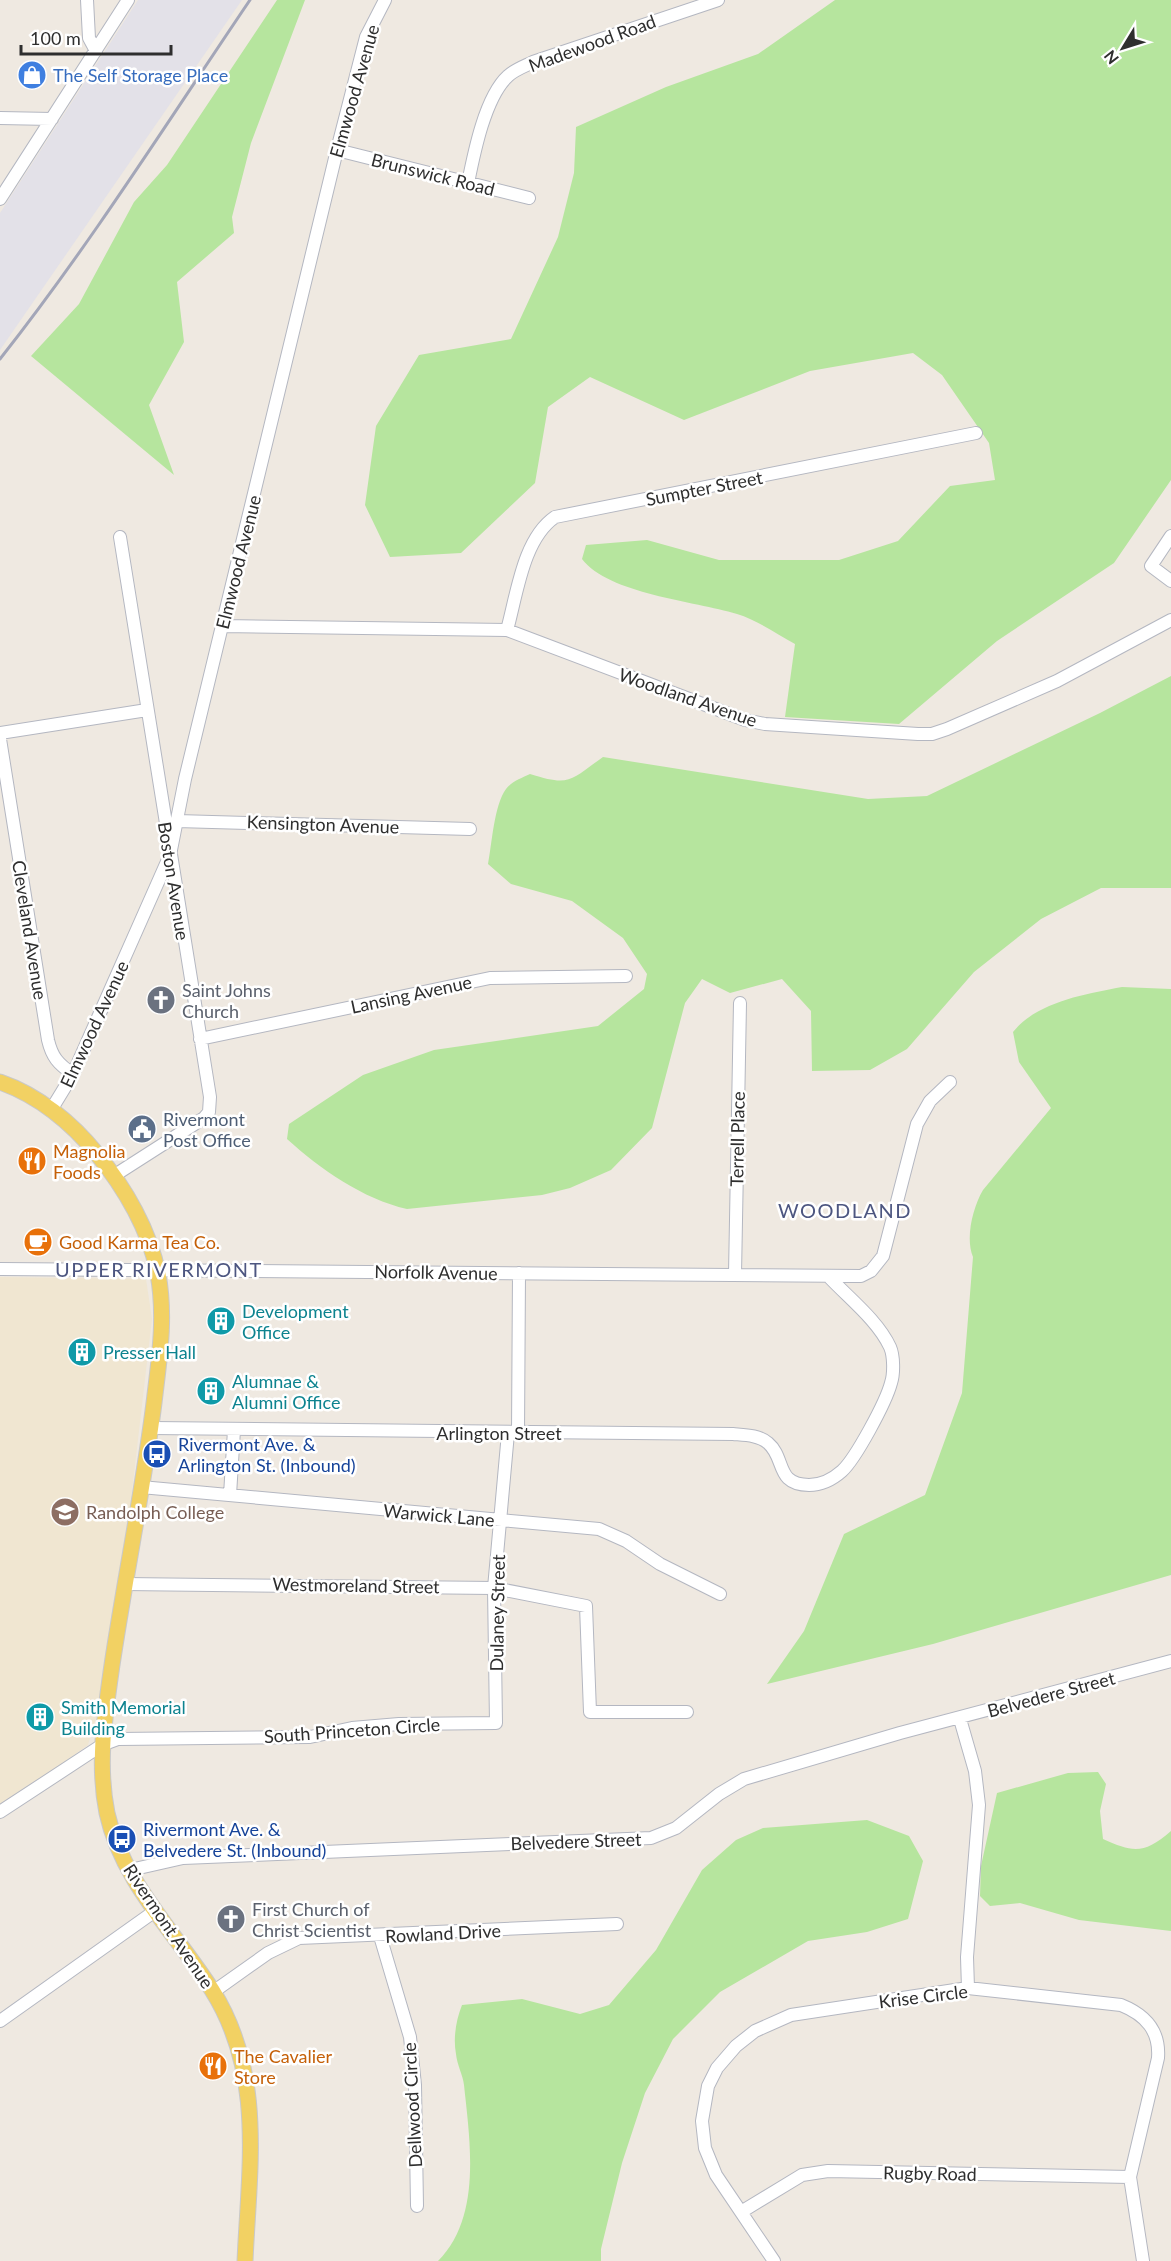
<svg xmlns="http://www.w3.org/2000/svg" width="1171" height="2261" font-family="Lato,sans-serif">
  <style>
    .industrial { fill: #e3e1e8 }
    .education { fill: #f0e6d1 }
    .green { fill: #b6e59e }
    .lines { fill: none; stroke-linecap: round; stroke-linejoin: round }
    .minor-casing { stroke: #b4b7c1; stroke-width: 14 }
    .major-casing { stroke: #c9c9c9; stroke-width: 17 }
    .minor { stroke: #fff; stroke-width: 12 }
    .major { stroke: #f2d163; stroke-width: 15 }
    .rail { stroke: #a3a6b8; stroke-width: 3 }
    .labels { text-anchor: middle; dominant-baseline: central; stroke-width: 5; stroke-linejoin: round; paint-order: stroke }
    .street-label { font-size: 18px; fill: #2e2e2e; stroke: #fff }
    .shop-label { font-size: 18px; fill: #366cbe; stroke: #fff; text-anchor: start }
    .worship-label { font-size: 18px; fill: #5b616d; stroke: #fff; text-anchor: start }
    .service-label { font-size: 18px; fill: #4e5e75; stroke: #fff; text-anchor: start }
    .food-label { font-size: 18px; fill: #c56008; stroke: #fff; text-anchor: start }
    .culture-label { font-size: 18px; fill: #0d838f; stroke: #fff; text-anchor: start }
    .transit-label { font-size: 18px; fill: #164399; stroke: #fff; text-anchor: start }
    .education-label { font-size: 18px; fill: #785e54; stroke: #fff; text-anchor: start }
    .neighbourhood-label { font-size: 20px; letter-spacing: 1.5px; fill: #4d5680; stroke: #fff }
  </style>
  <rect width="100%" height="100%" fill="#efe9e1"/>
  <path class="industrial" d="M 138,0 L 242,0 L 0,350 L 0,213 Z"/>
  <path class="education" d="M 0,1277 L 146,1279 L 152,1319 L 112,1663 L 88,1745 L 0,1808 Z"/>
  <path class="green" d="M 277,0 L 305,0 L 251,143 L 232,217 L 234,233 L 177,282 L 184,342 L 149,405 L 174,475 L 31,356 L 79,304 L 134,202 L 167,165 Z
    M 835,0 L 1171,0 L 1171,480 L 1114,563 L 997,641 L 899,724 L 785,717 L 795,644 C 777,634 757,620 737,614 C 694,601 609,594 582,559 L 586,545 L 647,540 L 719,560 L 839,560 L 898,541 L 950,486 L 995,480 L 989,443 L 942,375 L 913,353 L 810,371 L 684,420 L 590,377 L 548,407 L 535,483 L 461,553 L 390,557 L 365,505 L 376,426 L 419,355 L 511,339 L 558,237 L 574,173 L 576,127 L 666,87 L 758,54 Z
    M 1171,676 L 1171,888 L 1101,888 L 1041,919 L 974,972 L 907,1049 L 870,1070 L 812,1071 L 811,1011 L 782,979 L 730,993 L 702,979 L 685,1003 L 652,1128 L 611,1170 L 570,1188 L 542,1195 L 407,1209 C 363,1199 320,1169 287,1139 L 289,1124 L 363,1075 L 434,1050 L 598,1026 L 644,989 L 647,974 L 623,938 L 572,901 L 511,884 L 488,864 C 492,844 494,805 506,789 C 512,781 522,778 530,774 C 571,787 570,780 603,757 L 868,799 L 927,796 L 1100,713 Z
    M 1122,987 L 1171,989 L 1171,1575 L 933,1644 L 767,1684 L 804,1631 L 844,1534 L 925,1495 L 962,1393 L 973,1257 C 965,1238 973,1207 983,1190 L 1051,1108 L 1019,1062 L 1013,1032 C 1037,1002 1085,994 1122,987 Z
    M 1098,1772 L 1106,1784 L 1100,1811 L 1103,1839 C 1134,1853 1144,1854 1171,1831 L 1171,1931 L 1079,1920 L 1020,1903 L 990,1906 L 980,1896 L 981,1866 L 997,1793 L 1068,1773 Z
    M 867,1820 L 909,1836 L 923,1861 L 908,1919 L 867,1932 L 808,1941 L 720,1992 L 673,2039 L 645,2093 L 622,2163 L 601,2249 L 601,2261 L 438,2261 C 482,2217 470,2142 464,2085 C 463,2075 457,2065 456,2054 C 453,2038 456,2020 462,2005 L 522,1999 L 580,2014 L 609,2005 L 656,1950 L 702,1870 L 736,1840 L 763,1828 Z"/>
  <g class="lines">
    <g class="minor-casing">
      <path id="minor" d="M 87,0 L 89,38 L 96,51
        M 0,118 L 52,119
        M 337,150 L 529,198
        M 468,183 C 474,153 485,97 508,76 C 514,70 525,66 533,62 L 718,0
        M 0,199 L 128,0
        M 1171,536 L 1151,566 L 1171,581
        M 222,626 L 507,630 L 745,720 L 765,724 L 918,734 L 932,734 L 947,729 L 1057,681 L 1171,620
        M 507,630 C 517,594 523,539 555,517 L 976,433
        M 0,733 L 147,710
        M 0,739 L 48,1040 C 52,1057 58,1064 73,1074
        M 177,821 L 470,829
        M 200,1039 L 490,978 L 626,976
        M 51,1110 L 73,1074 L 170,855 L 185,779 L 337,150 L 366,37 L 385,0
        M 115,1175 L 204,1118 L 209,1112 L 210,1097 L 120,537
        M 0,1269 L 861,1276 L 871,1271 L 883,1256 L 917,1124 L 930,1101 L 950,1082
        M 735,1275 L 740,1003
        M 151,1428 L 733,1434 C 744,1435 759,1435 768,1443 C 786,1458 775,1485 809,1485 C 821,1485 833,1479 842,1471 C 856,1458 886,1402 891,1383 C 894,1374 894,1356 890,1347 C 878,1321 850,1299 830,1278
        M 518,1433 L 519,1273
        M 141,1487 L 599,1529 L 626,1541 L 660,1564 L 720,1594
        M 230,1495 L 234,1430
        M 124,1584 L 494,1588 L 586,1606 L 590,1712 L 687,1712
        M 960,1719 L 975,1771 L 979,1805 L 967,1957 L 968,1988
        M 0,1812 L 102,1745 L 118,1739 L 310,1737 L 352,1728 L 399,1724 L 496,1723 L 494,1588 L 508,1433
        M 130,1870 L 183,1858 L 651,1838 L 676,1828 L 719,1794 L 744,1779 L 900,1733 L 1171,1661
        M 380,1936 L 410,2037 L 415,2085 L 417,2206
        M 213,1992 L 268,1953 L 299,1938 L 617,1924
        M 0,2021 L 155,1911
        M 741,2212 L 802,2175 L 828,2171 L 1130,2177
        M 774,2261 L 716,2175 L 705,2148 L 702,2121 L 708,2086 L 717,2068 L 736,2046 L 755,2031 L 791,2015 L 968,1988 L 1121,2005 C 1146,2015 1160,2031 1158,2058 L 1130,2177 L 1143,2261"/>
    </g>
    <g class="major-casing">
      <path id="major" d="M 0,1082 C 38,1095 72,1123 97,1154 C 125,1188 150,1231 158,1274 C 166,1318 159,1360 154,1403 C 143,1491 125,1578 112,1665 C 105,1714 97,1764 107,1813 C 122,1882 176,1933 212,1990 C 265,2074 249,2168 245,2261"/>
    </g>
    <use href="#minor" class="minor"/>
    <use href="#major" class="major"/>
    <path class="rail" d="M 0,359 C 90,245 168,121 250,0"/>
  </g>
  <defs>
    <g id="shop-disc" transform="scale(1.5)"><circle r="9.5" fill="#3f7fe0" stroke="#fff"/><path d="M-5-2.5h2.3a2.7 3.5 0 0 1 5.4 0H5L5.5 6h-11ZM-1.5-2.5h3a1.5 2.3 0 0 0-3 0Z" fill="#fff"/></g>
    <g id="church-disc" transform="scale(1.5)"><circle r="9.5" fill="#6b7280" stroke="#fff"/><path d="M-1.2-6h2.4v3.5h3.3v2.4h-3.3V6h-2.4V-.1h-3.3v-2.4h3.3Z" fill="#fff"/></g>
    <g id="civic-disc" transform="scale(1.5)"><circle r="9.5" fill="#5c6f8a" stroke="#fff"/><path d="M-.6-6.5H3V-4.5H.6V-3L4-1V1h2V6H-6V1h2V-1L-.6-3ZM-1.2 2.5V6h2.4V2.5Z" fill="#fff"/></g>
    <g id="restaurant-disc" transform="scale(1.5)"><circle r="9.5" fill="#e8710a" stroke="#fff"/><path d="M-5-6h1v4h1v-4h1v4h1v-4h1v5L-1.5 .5V6h-2V.5L-5-1ZM5-6V6H3V1.5H1.5Q1.5-4 5-6Z" fill="#fff"/></g>
    <g id="cafe-disc" transform="scale(1.5)"><circle r="9.5" fill="#e8710a" stroke="#fff"/><path d="M-5.5-4.5H6V0H3Q3 3.5 0 3.5H-2.5Q-5.5 3.5-5.5 0ZM3-3.2v2h1.7v-2ZM-6 4.5H4V6H-6Z" fill="#fff"/></g>
    <g id="building-disc" transform="scale(1.5)"><circle r="9.5" fill="#0f9aa8" stroke="#fff"/><path d="M-4-6H4V6H1V3H-1V6H-4ZM-2.5-4.3h1.7v1.8h-1.7ZM.8-4.3h1.7v1.8H.8ZM-2.5-1h1.7V.8h-1.7ZM.8-1h1.7V.8H.8Z" fill="#fff"/></g>
    <g id="bus-disc" transform="scale(1.5)"><circle r="9.5" fill="#1a4fb4" stroke="#fff"/><path d="M-5-6H5V4H4V6H2V4H-2V6H-4V4H-5ZM-3.5-4V0h7V-4ZM-3.5 1.2v1.5H-2V1.2ZM2 1.2v1.5H3.5V1.2Z" fill="#fff"/></g>
    <g id="university-disc" transform="scale(1.5)"><circle r="9.5" fill="#8d6e63" stroke="#fff"/><path d="M0-5L7-2L0 1L-7-2ZM-4 1L0 2.5L4 1V4Q0 6-4 4Z" fill="#fff"/></g>
  </defs>
  <g fill-rule="evenodd">
    <use href="#shop-disc" x="32" y="75"/>
    <use href="#church-disc" x="161" y="1000"/>
    <use href="#civic-disc" x="142" y="1129"/>
    <use href="#restaurant-disc" x="32" y="1161"/>
    <use href="#cafe-disc" x="38" y="1242"/>
    <use href="#building-disc" x="221" y="1321"/>
    <use href="#building-disc" x="82" y="1352"/>
    <use href="#building-disc" x="211" y="1391"/>
    <use href="#bus-disc" x="157" y="1454"/>
    <use href="#university-disc" x="65" y="1512"/>
    <use href="#building-disc" x="40" y="1717"/>
    <use href="#bus-disc" x="122" y="1839"/>
    <use href="#church-disc" x="231" y="1919"/>
    <use href="#restaurant-disc" x="213" y="2066"/>
  </g>
  <g class="labels">
    <g class="street-label">
      <text transform="translate(592 43) rotate(-20)">Madewood Road</text>
      <text transform="translate(354 91) rotate(-74)">Elmwood Avenue</text>
      <text transform="translate(433 174) rotate(14)">Brunswick Road</text>
      <text transform="translate(704 488) rotate(-11)">Sumpter Street</text>
      <text transform="translate(238 562) rotate(-76)">Elmwood Avenue</text>
      <text transform="translate(688 697) rotate(19)">Woodland Avenue</text>
      <text transform="translate(323 824) rotate(2)">Kensington Avenue</text>
      <text transform="translate(174 881) rotate(81)">Boston Avenue</text>
      <text transform="translate(30 930) rotate(81)">Cleveland Avenue</text>
      <text transform="translate(411 994) rotate(-12)">Lansing Avenue</text>
      <text transform="translate(94 1024) rotate(-65)">Elmwood Avenue</text>
      <text transform="translate(737 1139) rotate(-89)">Terrell Place</text>
      <text transform="translate(436 1272) rotate(1)">Norfolk Avenue</text>
      <text x="499" y="1433">Arlington Street</text>
      <text transform="translate(439 1515) rotate(5)">Warwick Lane</text>
      <text transform="translate(356 1585) rotate(1)">Westmoreland Street</text>
      <text transform="translate(497 1613) rotate(-89)">Dulaney Street</text>
      <text transform="translate(1051 1694) rotate(-15)">Belvedere Street</text>
      <text transform="translate(352 1730) rotate(-4)">South Princeton Circle</text>
      <text transform="translate(576 1841) rotate(-2)">Belvedere Street</text>
      <text transform="translate(169 1926) rotate(56)">Rivermont Avenue</text>
      <text transform="translate(443 1933) rotate(-3)">Rowland Drive</text>
      <text transform="translate(923 1996) rotate(-7)">Krise Circle</text>
      <text transform="translate(412 2105) rotate(-93)">Dellwood Circle</text>
      <text transform="translate(930 2173) rotate(1)">Rugby Road</text>
    </g>
    <g class="shop-label">
      <text x="53" y="75">The Self Storage Place</text>
    </g>
    <g class="worship-label">
      <text x="182" y="990">Saint Johns<tspan x="182" dy="21">Church</tspan></text>
      <text x="252" y="1909">First Church of<tspan x="252" dy="21">Christ Scientist</tspan></text>
    </g>
    <g class="service-label">
      <text x="163" y="1119">Rivermont<tspan x="163" dy="21">Post Office</tspan></text>
    </g>
    <g class="food-label">
      <text x="53" y="1151">Magnolia<tspan x="53" dy="21">Foods</tspan></text>
      <text x="59" y="1242">Good Karma Tea Co.</text>
      <text x="234" y="2056">The Cavalier<tspan x="234" dy="21">Store</tspan></text>
    </g>
    <g class="culture-label">
      <text x="242" y="1311">Development<tspan x="242" dy="21">Office</tspan></text>
      <text x="103" y="1352">Presser Hall</text>
      <text x="232" y="1381">Alumnae &amp;<tspan x="232" dy="21">Alumni Office</tspan></text>
      <text x="61" y="1707">Smith Memorial<tspan x="61" dy="21">Building</tspan></text>
    </g>
    <g class="transit-label">
      <text x="178" y="1444">Rivermont Ave. &amp;<tspan x="178" dy="21">Arlington St. (Inbound)</tspan></text>
      <text x="143" y="1829">Rivermont Ave. &amp;<tspan x="143" dy="21">Belvedere St. (Inbound)</tspan></text>
    </g>
    <g class="education-label">
      <text x="86" y="1512">Randolph College</text>
    </g>
    <g class="neighbourhood-label">
      <text x="845" y="1210">WOODLAND</text>
      <text x="159" y="1269">UPPER RIVERMONT</text>
    </g>
  </g>
  <g transform="translate(1123 48) rotate(232)" stroke="#ffffff" stroke-width="4.5" paint-order="stroke">
  <path d="M0-4.5L10 22L0 15L-10 22Z" fill="#2e2e2e"/>
  <text y="-9" font-size="16" font-weight="bold" text-anchor="middle" fill="#2e2e2e">N</text>
  </g>
  <path d="M21 45v9h150v-9" fill="none" stroke="#2e2e2e" stroke-width="3"/>
  <text x="30" y="45" font-size="18" fill="#2e2e2e" stroke="#ffffff" stroke-width="4.5" paint-order="stroke">100 m</text>
</svg>
